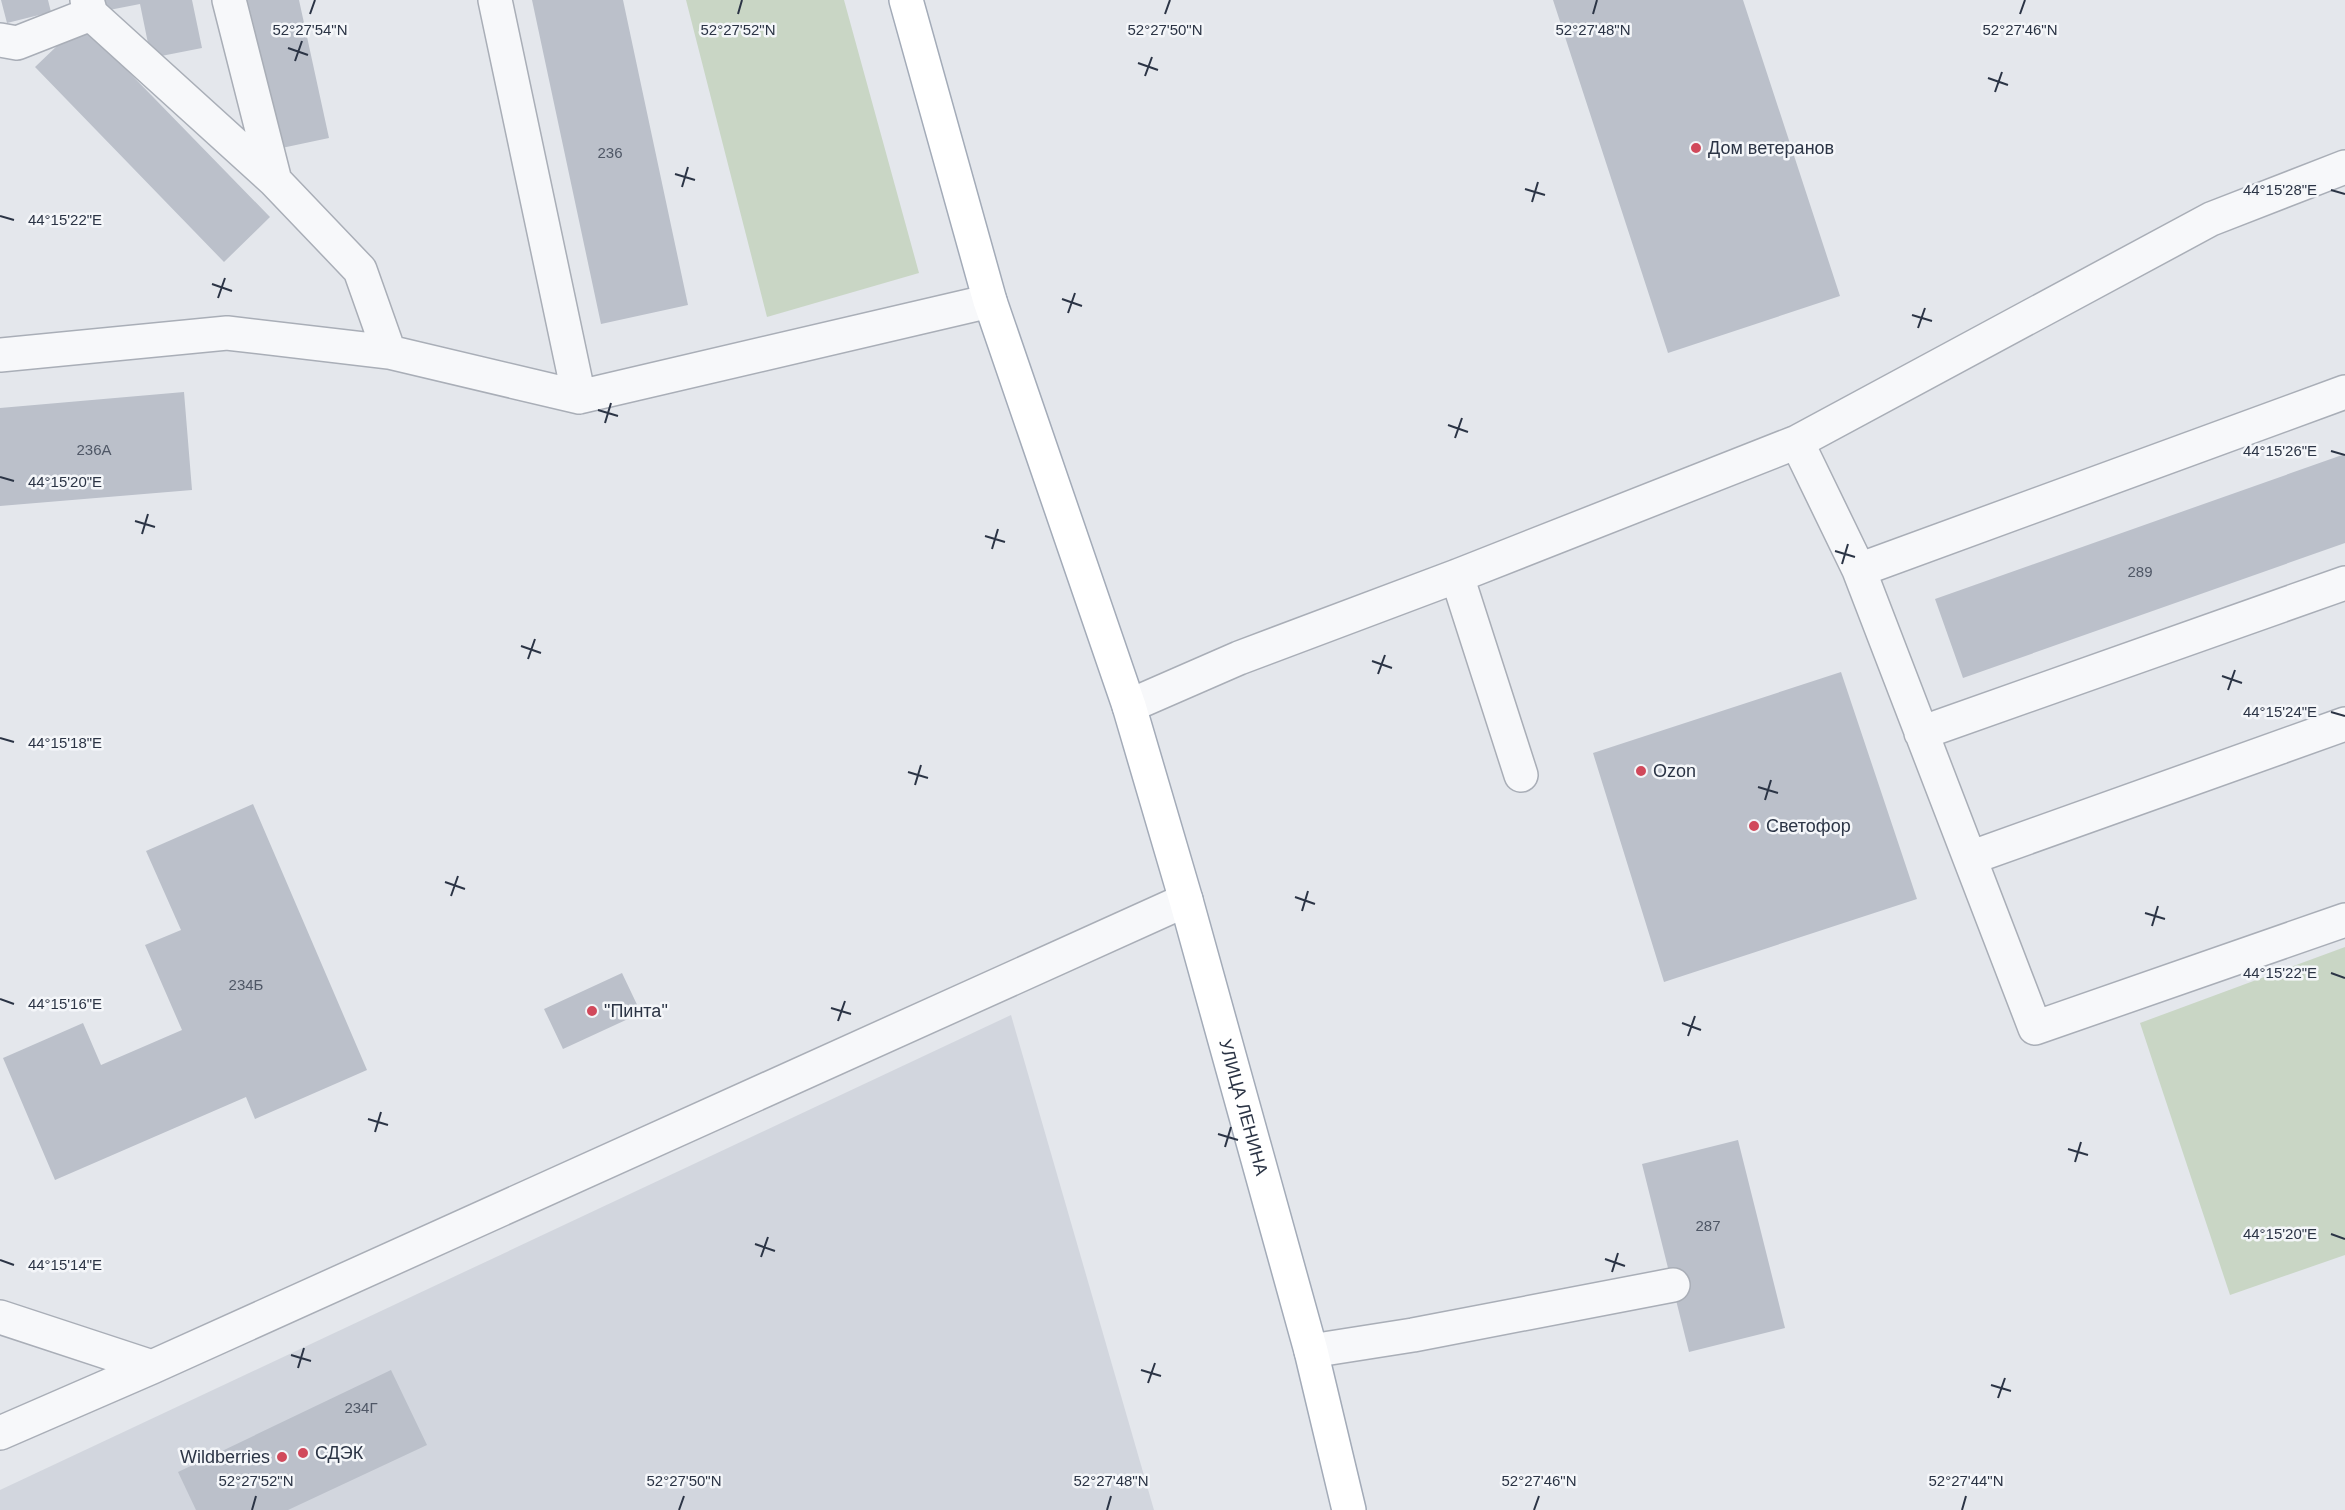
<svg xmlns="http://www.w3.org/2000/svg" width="2345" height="1510" font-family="Helvetica,sans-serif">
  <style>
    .built { fill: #d2d6de }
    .green { fill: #c9d6c5 }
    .building { fill: #bbc0ca }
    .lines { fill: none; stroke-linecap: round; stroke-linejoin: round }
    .minor-casing { stroke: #a9aeb7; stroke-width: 36 }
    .major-casing { stroke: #a3abb8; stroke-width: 36 }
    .minor { stroke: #f7f8fa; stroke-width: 33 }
    .major { stroke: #fff; stroke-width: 33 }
    .ticks { fill: none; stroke: #2b3445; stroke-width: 2 }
    .poi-dot { fill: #d1495b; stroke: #f4f6f9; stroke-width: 2 }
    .labels { text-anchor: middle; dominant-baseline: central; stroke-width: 5; stroke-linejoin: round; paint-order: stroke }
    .number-label { font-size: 15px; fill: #4f5766 }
    .poi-label { font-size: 18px; fill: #2b3445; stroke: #f4f6f9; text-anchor: start }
    .street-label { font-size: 18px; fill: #2b3445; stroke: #f4f6f9 }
    .ticks-label { font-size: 15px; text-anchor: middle; fill: #2b3445; stroke: #f4f6f9; stroke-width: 5; stroke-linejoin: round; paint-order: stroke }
  </style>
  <rect width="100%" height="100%" fill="#e4e7ec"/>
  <path class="built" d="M 1011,1015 L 1154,1510 L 0,1510 L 0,1490 Z"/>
  <path class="green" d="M 686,0 L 844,0 L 919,273 L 767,317 Z
    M 2345,947 L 2345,1255 L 2230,1295 L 2140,1023 Z"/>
  <path class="building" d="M 1,0 L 48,0 L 51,12 L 7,23 Z
    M 97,0 L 192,0 L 202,48 L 151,58 L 140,4 L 99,12 Z
    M 245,0 L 299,0 L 329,138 L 277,149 Z
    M 532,0 L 623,0 L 688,305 L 601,324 Z
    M 1553,0 L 1743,0 L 1840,296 L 1668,353 Z
    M 81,23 L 270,217 L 224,262 L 35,67 Z
    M 184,392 L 192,490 L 0,506 L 0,408 Z
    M 2345,454 L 2345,543 L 1963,678 L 1935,599 Z
    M 1841,672 L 1917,899 L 1664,982 L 1593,753 Z
    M 253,804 L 367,1070 L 255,1119 L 246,1097 L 55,1180 L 3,1058 L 83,1023 L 101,1065 L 182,1030 L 145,945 L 181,930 L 146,851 Z
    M 622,973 L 641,1013 L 563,1049 L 544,1009 Z
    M 1738,1140 L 1785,1328 L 1689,1352 L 1642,1164 Z
    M 391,1370 L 427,1445 L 288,1510 L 196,1510 L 178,1472 Z"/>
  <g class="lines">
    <g class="minor-casing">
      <path id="minor" d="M 87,0 L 91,14 L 275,181
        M 229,0 L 275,181 L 360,270 L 389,352 L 579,397
        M 495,0 L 579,397 L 990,301
        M 0,40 L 17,43 L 91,14
        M 0,355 L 227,333 L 389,352
        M 1797,442 L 1859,570 L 2035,1028 L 2345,920
        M 1859,570 L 2345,392
        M 1457,576 L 1521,775
        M 1129,706 L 1239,658 L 1457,576 L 1797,442 L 2211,219 L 2345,167
        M 1921,733 L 2345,583
        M 1970,858 L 2345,724
        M 0,1317 L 152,1367
        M 1311,1351 L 1413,1335 L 1673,1285
        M 0,1433 L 152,1367 L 1186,900"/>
    </g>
    <g class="major-casing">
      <g id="major">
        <path id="s1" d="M 906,0 L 990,301 L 1129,706 L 1186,900 L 1311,1351 L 1349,1510"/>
      </g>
    </g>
    <use href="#minor" class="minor"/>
    <use href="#major" class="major"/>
  </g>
  <path class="ticks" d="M 310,14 L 315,0M 738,14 L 742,0M 1165,14 L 1170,0M 1593,14 L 1597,0M 2020,14 L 2025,0M 288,48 L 308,55M 295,61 L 302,41M 1138,63 L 1158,70M 1145,76 L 1152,57M 1988,78 L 2008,85M 1995,92 L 2002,72M 675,174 L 695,180M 682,187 L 688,167M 1525,189 L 1545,195M 2331,190 L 2345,194M 1532,202 L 1538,182M 0,216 L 14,220M 212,284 L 232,291M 218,298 L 225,278M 1062,299 L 1082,306M 1068,313 L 1075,293M 1912,315 L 1932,321M 1918,328 L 1925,308M 598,410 L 618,416M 605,423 L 611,403M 1448,425 L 1468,432M 1455,438 L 1462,418M 2331,451 L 2345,455M 0,477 L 14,481M 135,521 L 155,527M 142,534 L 148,514M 985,536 L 1005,542M 992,549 L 998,529M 1835,551 L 1855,557M 1842,564 L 1848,544M 521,646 L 541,653M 528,659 L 535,639M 1372,661 L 1392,668M 1378,674 L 1385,655M 2222,676 L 2242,683M 2228,690 L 2235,670M 2331,712 L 2345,716M 0,738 L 14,742M 908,772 L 928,778M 915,785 L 921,765M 1758,787 L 1778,793M 1765,800 L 1771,780M 445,882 L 465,889M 451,896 L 458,876M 1295,897 L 1315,904M 1302,911 L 1308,891M 2145,913 L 2165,919M 2152,926 L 2158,906M 2331,973 L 2345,978M 0,999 L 14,1004M 831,1008 L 851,1014M 838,1021 L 845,1001M 1682,1023 L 1701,1030M 1688,1036 L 1695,1016M 368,1119 L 388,1125M 375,1132 L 381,1112M 1218,1134 L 1238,1140M 1225,1147 L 1231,1127M 2068,1149 L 2088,1155M 2075,1162 L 2081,1142M 2331,1234 L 2345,1239M 755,1244 L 775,1251M 761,1257 L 768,1237M 1605,1259 L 1625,1266M 0,1260 L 14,1265M 1612,1272 L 1618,1253M 291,1355 L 311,1361M 298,1368 L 304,1348M 1141,1370 L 1161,1376M 1148,1383 L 1155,1363M 1991,1385 L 2011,1391M 1998,1398 L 2005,1378M 252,1510 L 256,1496M 679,1510 L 684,1496M 1107,1510 L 1111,1496M 1534,1510 L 1539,1496M 1962,1510 L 1966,1496"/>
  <g class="poi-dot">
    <circle cx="1696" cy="148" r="6"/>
    <circle cx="1641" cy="771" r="6"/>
    <circle cx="1754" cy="826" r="6"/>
    <circle cx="592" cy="1011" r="6"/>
    <circle cx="303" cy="1453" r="6"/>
    <circle cx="282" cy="1457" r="6"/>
  </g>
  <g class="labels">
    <g class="number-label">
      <text x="610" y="152">236</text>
      <text x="94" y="449">236А</text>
      <text x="2140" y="571">289</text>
      <text x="246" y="984">234Б</text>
      <text x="1708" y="1225">287</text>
      <text x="361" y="1407">234Г</text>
    </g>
    <g class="poi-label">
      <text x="1708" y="148">Дом ветеранов</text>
      <text x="1653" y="771">Ozon</text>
      <text x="1766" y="826">Светофор</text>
      <text x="604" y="1011">"Пинта"</text>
      <text x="315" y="1453">СДЭК</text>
      <text x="270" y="1457" text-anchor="end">Wildberries</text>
    </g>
    <g class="street-label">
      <text stroke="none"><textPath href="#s1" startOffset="1158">УЛИЦА ЛЕНИНА</textPath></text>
    </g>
  </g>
  <g class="ticks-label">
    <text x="310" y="35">52°27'54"N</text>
    <text x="738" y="35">52°27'52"N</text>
    <text x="1165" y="35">52°27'50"N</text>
    <text x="1593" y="35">52°27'48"N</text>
    <text x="2020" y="35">52°27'46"N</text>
    <text x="2280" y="195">44°15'28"E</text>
    <text x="65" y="225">44°15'22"E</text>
    <text x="2280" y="456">44°15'26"E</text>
    <text x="65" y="487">44°15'20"E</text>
    <text x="2280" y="717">44°15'24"E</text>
    <text x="65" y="748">44°15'18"E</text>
    <text x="2280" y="978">44°15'22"E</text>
    <text x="65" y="1009">44°15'16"E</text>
    <text x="2280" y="1239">44°15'20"E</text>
    <text x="65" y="1270">44°15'14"E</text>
    <text x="256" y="1486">52°27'52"N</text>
    <text x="684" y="1486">52°27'50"N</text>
    <text x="1111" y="1486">52°27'48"N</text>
    <text x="1539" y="1486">52°27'46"N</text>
    <text x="1966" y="1486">52°27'44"N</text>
  </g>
</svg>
